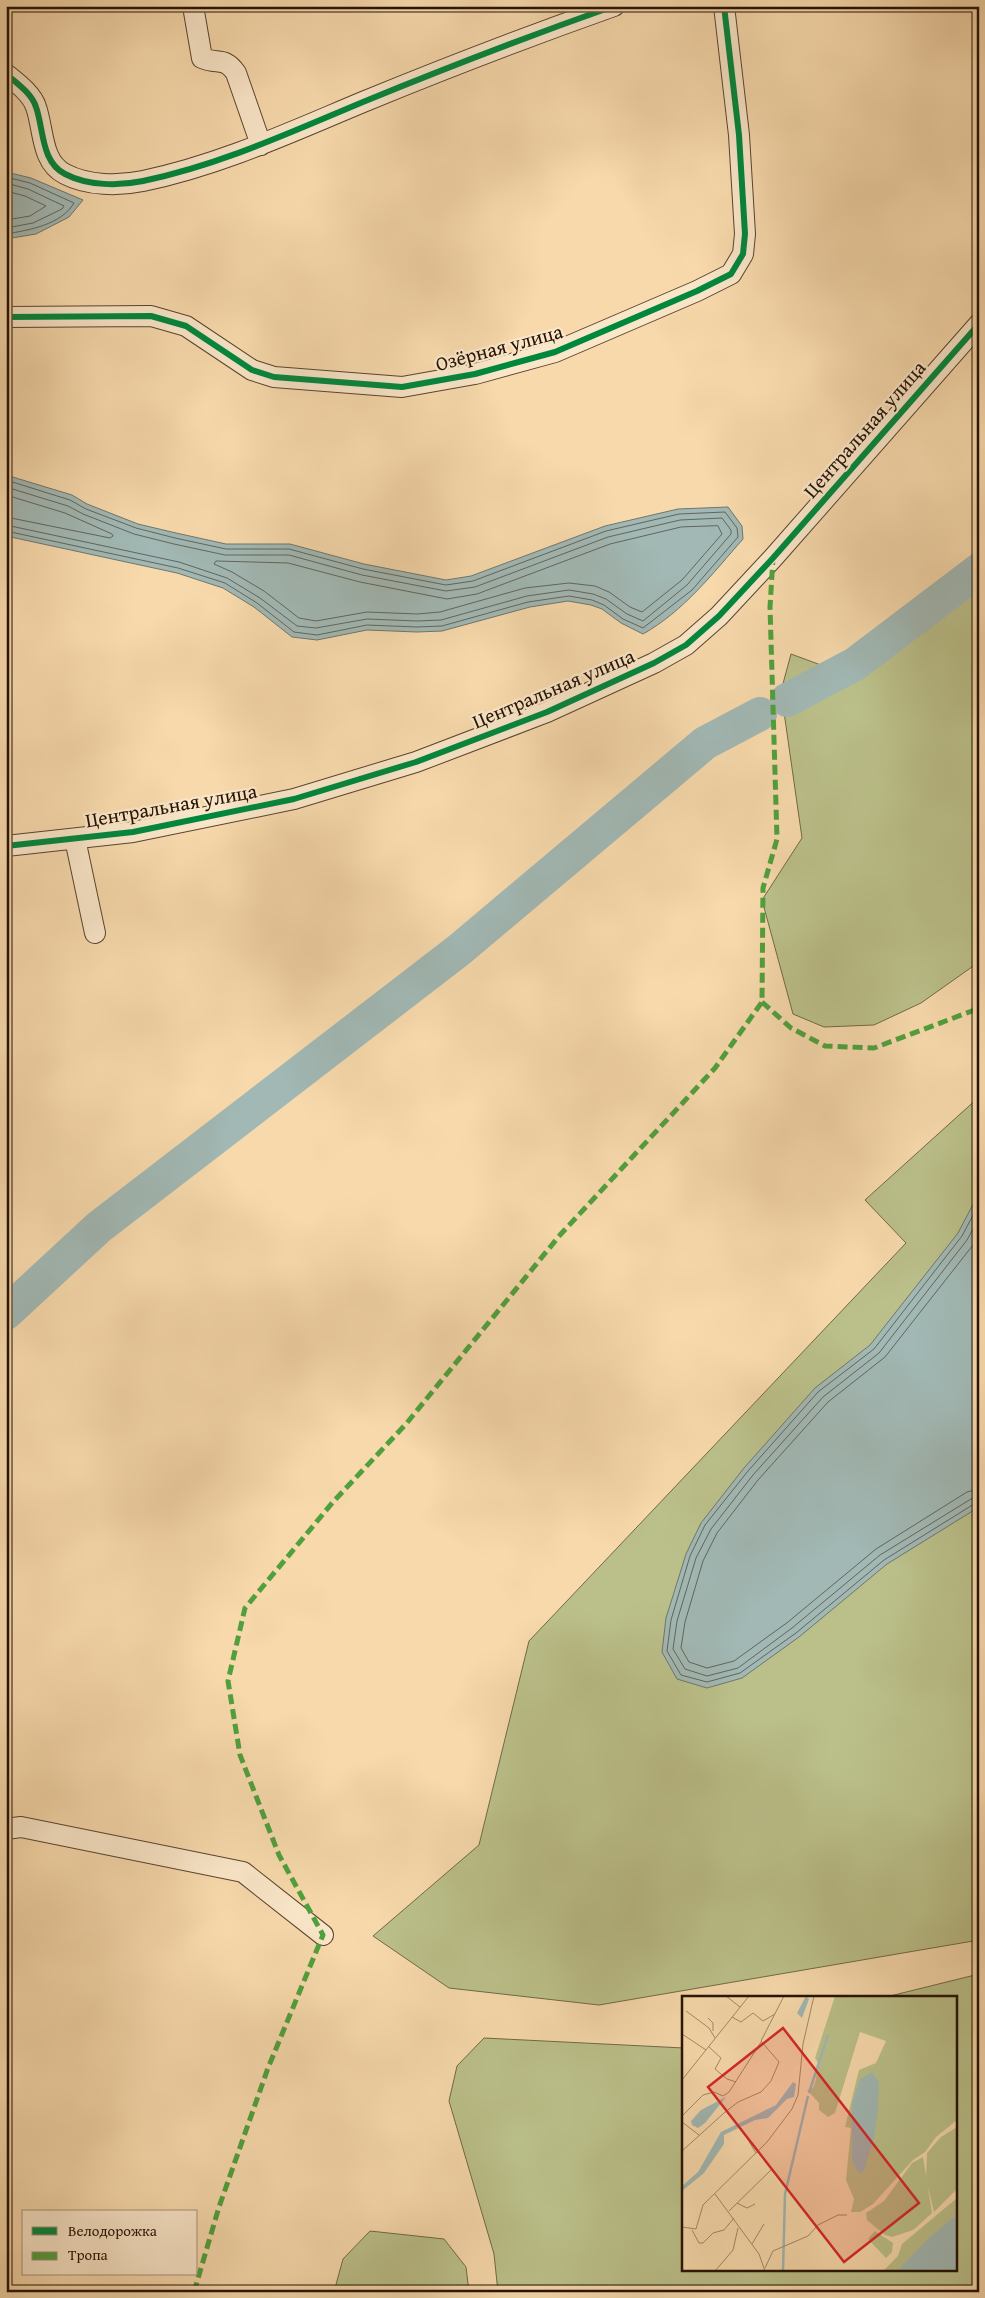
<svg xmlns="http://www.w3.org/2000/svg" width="985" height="2298" font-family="'Gentium Book Plus',serif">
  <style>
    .green { fill: #bbc08a; stroke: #706946 }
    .water { fill: #a1b8b4; stroke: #6f766d }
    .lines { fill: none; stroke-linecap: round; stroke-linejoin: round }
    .shore { stroke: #63655c; stroke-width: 1 }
    .river { stroke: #a1b8b4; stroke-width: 34 }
    .minor-casing { stroke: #5a442d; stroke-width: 22 }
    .minor { stroke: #fae6c9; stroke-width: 20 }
    .quiet { stroke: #50a03d; stroke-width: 5; stroke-dasharray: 10 5; stroke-linecap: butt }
    .cycleway-casing { stroke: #fae6c9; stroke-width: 9 }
    .cycleway { stroke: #00873e; stroke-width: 6 }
    .labels { text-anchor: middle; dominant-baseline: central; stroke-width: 4.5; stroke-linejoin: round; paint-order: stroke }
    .street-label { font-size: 20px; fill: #251203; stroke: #fae6c9 }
    .inset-river { fill: none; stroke: #a1b8b4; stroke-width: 2.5 }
    .inset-road { fill: none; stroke: #a38968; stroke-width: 1 }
    .view { fill: #d62828; fill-opacity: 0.15; stroke: #d62828; stroke-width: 2.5 }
    .inset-edge { fill: none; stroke: #251203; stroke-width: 2.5 }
  </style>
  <rect width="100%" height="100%" fill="#f7d9ac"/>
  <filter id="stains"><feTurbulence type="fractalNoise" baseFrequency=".004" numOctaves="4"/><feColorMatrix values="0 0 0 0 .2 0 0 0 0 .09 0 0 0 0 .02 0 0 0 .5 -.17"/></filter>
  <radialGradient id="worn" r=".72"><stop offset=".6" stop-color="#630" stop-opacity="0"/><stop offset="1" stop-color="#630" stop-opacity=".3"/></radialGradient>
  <path class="green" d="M 979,581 L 979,962 L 921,1003 L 874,1025 L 824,1027 L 793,1014 L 762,900 L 802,838 L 781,691 L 791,654 L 856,678 L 932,625 Z
    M 979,1097 L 979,1940 L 599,2005 L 449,1988 L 373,1936 L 479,1845 L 529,1641 L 906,1243 L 865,1200 Z
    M 979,1974 L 979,2292 L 498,2292 L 494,2254 L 449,2101 L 457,2066 L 484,2038 L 684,2048 L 684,2269 L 956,2269 L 956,1997 L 886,1997 Z
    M 370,2231 L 444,2239 L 466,2267 L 469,2292 L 334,2292 L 343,2259 Z"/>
  <path class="water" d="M 6,172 L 31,178 L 83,200 L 69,217 L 36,234 L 6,239 Z
    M 6,475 L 72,495 L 87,504 L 138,524 L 176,533 L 226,544 L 290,544 L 364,564 L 446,580 L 471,576 L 605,526 L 678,509 L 728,507 L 742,526 L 743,539 C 713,573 684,611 643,634 L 621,623 L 602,609 L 591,605 L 568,601 L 530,607 L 442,631 L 417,632 L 367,630 L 317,640 L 292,637 L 254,607 L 223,588 L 177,573 L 6,536 Z
    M 979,1193 L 979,1507 L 887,1564 L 799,1637 L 742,1678 L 707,1688 L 677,1679 L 662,1652 L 666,1618 L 686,1554 L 701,1523 L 744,1468 L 815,1388 L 870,1345 L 958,1233 Z"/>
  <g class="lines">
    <path class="shore" d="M 6,177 L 30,183 L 74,203 C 61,225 29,230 6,234
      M 6,183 L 28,189 L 64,206 L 62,209 L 33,223 L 6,228
      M 6,191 L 25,196 L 46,206 L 30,216 L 6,220
      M 6,480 L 70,500 L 86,509 L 136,528 L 175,538 L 226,549 L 289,549 L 363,569 L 446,585 L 473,581 L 606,531 L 679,514 L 725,512 L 737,528 L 738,537 L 692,590 L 643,628 L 623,619 L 604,605 L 592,600 L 569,596 L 528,602 L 442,626 L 417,627 L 367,625 L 317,635 L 294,632 L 257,603 L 225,583 L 178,568 L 6,531
      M 6,487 L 68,506 L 83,514 L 134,534 L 174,544 L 225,555 L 289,555 L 362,575 L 446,591 L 475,587 L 608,537 L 680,520 L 722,518 L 731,530 L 731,534 L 687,585 L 643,621 L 627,614 L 606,599 L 593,594 L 569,590 L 527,596 L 441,620 L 417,621 L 367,619 L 316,628 L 297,626 L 260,598 L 227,578 L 179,562 L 6,525
      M 6,495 L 65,513 L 112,534 L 113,536 L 110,538 L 6,517
      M 718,526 L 722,534 L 682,580 L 642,612 L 630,607 L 609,592 L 595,586 L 569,583 L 525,588 L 440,612 L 417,614 L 367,612 L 316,621 L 299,618 L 264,591 L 232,572 L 214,564 L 216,561 L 288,563 L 360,582 L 447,599 L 477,594 L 610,544 L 681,527 Z
      M 979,1204 L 962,1236 L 874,1349 L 818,1392 L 748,1471 L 705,1525 L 690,1556 L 671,1620 L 667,1651 L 681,1675 L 707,1682 L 740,1673 L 796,1633 L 884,1560 L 974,1504 L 979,1503
      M 979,1218 L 967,1240 L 879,1353 L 823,1397 L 753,1475 L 711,1529 L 696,1558 L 677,1621 L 673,1649 L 685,1669 L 707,1676 L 738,1668 L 792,1628 L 880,1555 L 971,1499 L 979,1497
      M 979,1234 L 973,1245 L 885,1357 L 828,1402 L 758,1480 L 717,1533 L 703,1561 L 685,1622 L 681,1648 L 689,1662 L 707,1668 L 734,1661 L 788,1622 L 876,1549 L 967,1492 L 979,1489"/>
    <path class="river" d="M 787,700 L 855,664 L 979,570
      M 6,1313 L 99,1227 L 459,950 L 705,743 L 760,714"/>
    <g class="minor-casing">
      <path id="minor" d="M 193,6 L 202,58 C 218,65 224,56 236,73 L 261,145
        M 6,74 C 17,83 32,94 36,107 C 44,130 41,162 65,174 C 88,186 119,186 143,181 C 220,165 291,132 363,102 C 446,68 529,36 614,6
        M 6,317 L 151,316 L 186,326 L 252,370 L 274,377 L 402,387 L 475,374 L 555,352 L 697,291 L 731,274 L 743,254 L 745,234 L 739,135 L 724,6
        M 75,839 L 95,933
        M 6,846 L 133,832 L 294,799 L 416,762 L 547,712 L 654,663 L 686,645 L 719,616 L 773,558 L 979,324
        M 6,1829 L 21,1827 L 243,1872 L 323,1935"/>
    </g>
    <use href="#minor" class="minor"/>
    <path class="quiet" d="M 762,1002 L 791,1028 L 825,1046 L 874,1048 L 972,1011 L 979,1006
      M 194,2292 L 219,2207 L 268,2068 L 323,1935 L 279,1855 L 240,1755 L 228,1681 L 245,1608 L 333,1502 L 406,1424 L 560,1235 L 715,1068 L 762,1002 L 763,888 L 777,839 L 770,607 L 773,558"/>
    <g class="cycleway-casing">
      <path id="cycleway" d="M 6,74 C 17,83 32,94 36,107 C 44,130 41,162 65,174 C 88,186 119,186 143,181 C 220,165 291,132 363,102 C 446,68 529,36 614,6
        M 6,317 L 151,316 L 186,326 L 252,370 L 274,377 L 402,387 L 475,374 L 555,352 L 697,291 L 731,274 L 743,254 L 745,234 L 739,135 L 724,6
        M 6,846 L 133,832 L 294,799 L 416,762 L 547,712 L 654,663 L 686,645 L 719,616 L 773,558 L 979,324"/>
    </g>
    <use href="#cycleway" class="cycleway"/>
  </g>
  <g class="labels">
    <g class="street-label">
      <text transform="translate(499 347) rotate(-15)">Озёрная улица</text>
      <text transform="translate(864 429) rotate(-49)">Центральная улица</text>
      <text transform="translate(553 688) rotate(-23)">Центральная улица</text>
      <text transform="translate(171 805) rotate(-10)">Центральная улица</text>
    </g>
  </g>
  <g transform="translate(682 1996)">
    <rect width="275" height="275" fill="#f7d9ac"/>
    <path d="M 153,0 L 275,0 L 275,124 L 254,141 L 243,156 L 231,164 L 191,208 L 178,216 L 169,216 L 172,203 L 164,184 L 169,132 L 163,131 L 177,74 L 194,67 L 204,45 L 178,36 L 153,117 L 146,121 L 137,114 L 137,107 L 125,94 L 131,92 L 134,83 L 136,67 L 133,62 ZM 275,131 L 275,193 L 252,216 L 244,183 L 245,157 L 259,141 ZM 241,161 L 250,217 L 231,234 L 210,241 L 203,239 L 185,224 L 184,217 L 202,205 L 230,167 ZM 275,202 L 275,218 L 215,275 L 201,275 L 216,260 L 220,248 ZM 193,235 L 211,247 L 210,256 L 204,262 L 186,243 Z" fill="#bbc08a"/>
    <path d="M 124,0 L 127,3 L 120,22 L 115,17 ZM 190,76 L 197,86 L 196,112 L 192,141 L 182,175 L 177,178 L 170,165 L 170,108 L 178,83 ZM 111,86 L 114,88 L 112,101 L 105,103 L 86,122 L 73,124 L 42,139 L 42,148 L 22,177 L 0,195 L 0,190 L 16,176 L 39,136 L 94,109 ZM 44,101 L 23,127 L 16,132 L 10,129 L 9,125 L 19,114 ZM 275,218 L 275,275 L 215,275 L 247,242 Z" fill="#a1b8b4"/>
    <path class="inset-river" d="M 127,97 L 146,39M 101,275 L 103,198 L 126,100"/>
    <path class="inset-road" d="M 44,0 L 58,11M 4,15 L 27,32 L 33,42M 50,21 L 59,26 L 71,17 L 81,25 L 93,18M 26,22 L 31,27 L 31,35M 0,38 L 24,54M 27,51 L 39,62 L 33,73 L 45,83 L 54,86M 0,84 L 67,0M 0,120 L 21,99 L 32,96 L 41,100 L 47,96 L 79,46M 0,126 L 17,139M 65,142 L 74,157M 0,155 L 42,117 L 56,106 L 79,96 L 89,85 L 97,66 L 79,45 L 102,0M 33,198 L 77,258 L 83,275M 55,207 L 65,212 L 73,208M 47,215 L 90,173M 0,231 L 14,233 L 21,209 L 85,146 L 110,113 L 116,99 L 121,48 L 132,0M 10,234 L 17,247 L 21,247 L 31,237 L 42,234 L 52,222M 70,248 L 82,228M 83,272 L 91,255 L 126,240 L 136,229 L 156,219 L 165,219M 33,275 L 51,254 L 56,232"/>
    <path class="view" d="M 101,32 L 237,207 L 162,266 L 26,91 Z"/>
    <rect width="275" height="275" class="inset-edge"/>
  </g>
  <rect width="985" height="2298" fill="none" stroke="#f7d9ac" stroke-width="25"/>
  <rect x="8" y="8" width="970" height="2283" fill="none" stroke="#251203" stroke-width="2.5"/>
  <rect x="12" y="12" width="960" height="2273" fill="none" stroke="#251203"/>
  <rect x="22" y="2210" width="175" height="65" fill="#fae6c9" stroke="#a5917a"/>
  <rect x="32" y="2227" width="25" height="8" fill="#00873e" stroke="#a5917a"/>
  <text x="68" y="2236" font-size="15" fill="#251203">Велодорожка</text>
  <rect x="32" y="2252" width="25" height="8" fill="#50a03d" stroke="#a5917a"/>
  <text x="68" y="2260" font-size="15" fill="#251203">Тропа</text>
  <rect width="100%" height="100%" filter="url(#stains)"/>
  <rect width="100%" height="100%" fill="url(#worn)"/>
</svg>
